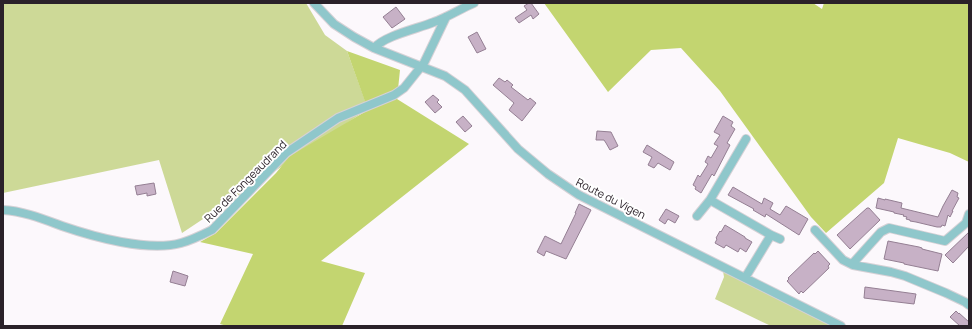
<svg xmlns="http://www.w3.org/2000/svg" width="972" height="329" font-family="Manrope,sans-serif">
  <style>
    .green { fill: #cdd997 }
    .forest { fill: #c3d570 }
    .building { fill: #c7b1c6; stroke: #947f93 }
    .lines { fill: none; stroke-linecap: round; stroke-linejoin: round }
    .minor-casing { stroke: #d6d1d6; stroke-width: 10 }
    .minor { stroke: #8fc7cb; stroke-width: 8 }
    .labels { text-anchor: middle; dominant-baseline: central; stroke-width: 4; stroke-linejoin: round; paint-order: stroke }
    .street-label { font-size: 11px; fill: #2a2129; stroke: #fff }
  </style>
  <rect width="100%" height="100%" fill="#fcf8fc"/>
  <path class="green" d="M 3,3 L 306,3 L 325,35 L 347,51 L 368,109 L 182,233 L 159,160 L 3,193 Z
    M 723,271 L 838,326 L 771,326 L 715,299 L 724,277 Z"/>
  <path class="forest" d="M 544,3 L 813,3 L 822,9 L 824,3 L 969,3 L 969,162 L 950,153 L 898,138 L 884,183 L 826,233 L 811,217 L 720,91 L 681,48 L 651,50 L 608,92 Z
    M 347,51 L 400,70 L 397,99 L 469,144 L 321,261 L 365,273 L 342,326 L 227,326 L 220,324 L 253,254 L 200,242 L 216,233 L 276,173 L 290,156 L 368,110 Z"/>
  <path class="building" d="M 529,3 L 531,3 L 539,14 L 533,19 L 531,15 L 519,23 L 515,18 L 527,10 L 524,6 Z
    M 396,7 L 405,19 L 392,28 L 383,17 Z
    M 477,32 L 486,49 L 477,53 L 468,37 Z
    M 499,78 L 505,82 L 507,80 L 513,85 L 511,87 L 528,100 L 530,98 L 536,103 L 522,121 L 509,110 L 514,103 L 493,85 Z
    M 433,95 L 439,100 L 437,102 L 442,107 L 435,113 L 425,102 Z
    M 463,116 L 472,126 L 465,132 L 456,122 Z
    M 723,116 L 733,122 L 731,126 L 735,129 L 727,143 L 730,145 L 714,176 L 712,174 L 701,193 L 695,189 L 696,187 L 693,185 L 698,175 L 700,177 L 708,164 L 705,162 L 708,156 L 711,158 L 718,146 L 714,144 L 720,135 L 714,132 Z
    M 597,131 L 611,132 L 618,146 L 610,150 L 606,143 L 604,140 L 596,140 Z
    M 647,145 L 674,162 L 670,170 L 658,163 L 654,168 L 648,165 L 652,157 L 643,152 Z
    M 154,183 L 156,194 L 147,196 L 147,193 L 137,195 L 135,186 Z
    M 733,187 L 762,204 L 764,198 L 773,203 L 770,209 L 780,215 L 786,206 L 808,219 L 799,235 L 766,214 L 765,217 L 753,210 L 754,209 L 728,195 Z
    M 952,190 L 958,193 L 957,197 L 959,198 L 952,211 L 953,211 L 950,217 L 948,215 L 945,226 L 942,225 L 941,227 L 937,227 L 916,222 L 910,221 L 910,220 L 906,219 L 907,217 L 903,216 L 904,215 L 894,213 L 894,212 L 876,208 L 878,198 L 885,200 L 885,199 L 902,203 L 901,208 L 938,217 L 943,206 Z
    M 579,204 L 591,210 L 566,259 L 546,251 L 544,256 L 537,252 L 545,236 L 561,244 L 576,213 L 575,213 Z
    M 867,208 L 869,208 L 880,220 L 850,249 L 837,235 Z
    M 666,209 L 679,216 L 675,223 L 668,219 L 665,224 L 659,220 Z
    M 725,225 L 745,237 L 745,238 L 752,242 L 746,252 L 740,248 L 738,252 L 726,245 L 724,248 L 715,243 L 717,239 L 716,238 L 720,231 L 721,232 Z
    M 969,232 L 969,246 L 953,263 L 945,255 Z
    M 888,241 L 919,247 L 922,248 L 922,249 L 942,254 L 938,271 L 904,264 L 904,263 L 884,259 Z
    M 818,251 L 830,264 L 828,266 L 829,268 L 803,293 L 801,291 L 799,294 L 787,281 L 789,279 L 788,278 L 814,253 L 815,254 Z
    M 173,271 L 188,276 L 185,286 L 170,282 Z
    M 865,287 L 916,294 L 914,304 L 864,298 Z
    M 956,311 L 959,314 L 959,313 L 969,322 L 969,326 L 960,326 L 950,317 Z"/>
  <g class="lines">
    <g class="minor-casing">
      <path id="minor" d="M 314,3 L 334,24 L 354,37 L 374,48 L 445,76 L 465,90 L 518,149 L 548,174 L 579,195 L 841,326
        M 374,48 C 386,35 417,29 434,22 C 448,17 460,9 474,3
        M 710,200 L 771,235 L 780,239
        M 3,210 C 23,211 43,219 62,226 C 94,237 148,252 181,243 C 192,240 202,235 212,230 L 286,153 L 338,118 L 394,95 L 404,88 L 424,63 L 446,17
        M 697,216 L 710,200 L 746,139
        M 815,230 L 843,260 L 853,265 L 891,272 L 905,276 L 946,293 L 965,302 L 969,305
        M 853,265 L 854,262 L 881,232 L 889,228 L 945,241 L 966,223 L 969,214
        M 745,278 L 771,235"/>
    </g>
    <use href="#minor" class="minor"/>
  </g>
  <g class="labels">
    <g class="street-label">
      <text transform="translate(245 181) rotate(-45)">Rue de Fongeaudrand</text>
      <text transform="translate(611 198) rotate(27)">Route du Vigen</text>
    </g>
  </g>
  <rect width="972" height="329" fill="none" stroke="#2a2129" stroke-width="8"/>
</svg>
